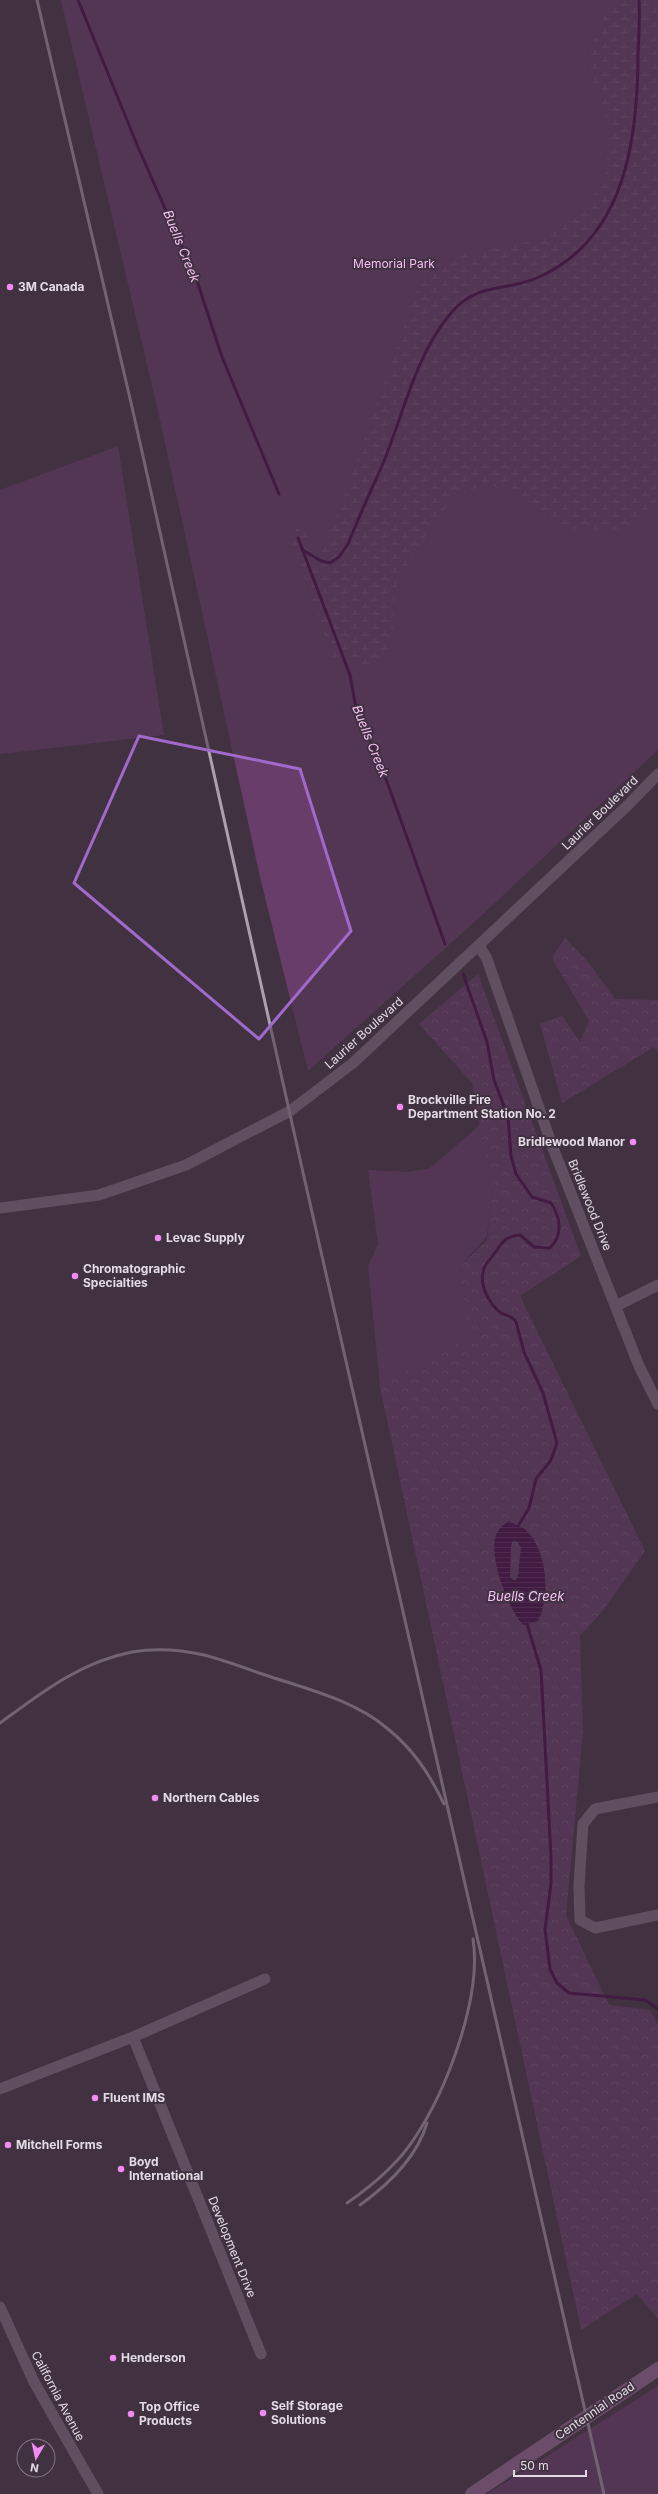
<svg xmlns="http://www.w3.org/2000/svg" width="658" height="2494" viewBox="0 0 658 2494" font-family="Inter,sans-serif">
	<defs>
		<pattern id="forest-crowns" width="20" height="18" patternUnits="userSpaceOnUse"><rect width="20" height="18" fill="#693d69"/><path d="M2 6a3 3 0 1 1 6 0M12 15a3 3 0 1 1 6 0" fill="none" stroke="#7e587e"/></pattern>
		<pattern id="wetland-marsh" width="20" height="14" patternUnits="userSpaceOnUse"><rect width="20" height="14" fill="#693d69"/><path d="M1 5h8M5 5V1M11 12h8M15 12V8" fill="none" stroke="#7e587e"/></pattern>
		<pattern id="water-rules" width="6" height="5" patternUnits="userSpaceOnUse"><rect width="6" height="5" fill="#440046"/><path d="M0 2.5h6" fill="none" stroke="#5f2561"/></pattern>
	</defs>
	<rect width="100%" height="100%" fill="#413241"/>
	<g fill="#693d69">
		<polygon points="61,0 658,0 658,750 480,917 308,1071 260,877 158,411"/>
		<polygon points="118,446 164,735 0,754 0,490"/>
		<polygon points="480,1125 492,1192 487,1236 460,1266 470,1338 380,1387 368,1266 378,1244 368,1170 408,1172 430,1168"/>
		<polygon points="658,2386 658,2494 487,2494"/>
	</g>
	<g fill="url(#forest-crowns)">
		<polygon points="565,938 589,963 615,999 658,1000 658,1052 654,1047 562,1103 540,1023 562,1016 580,1042 589,1021 552,958"/>
		<polygon points="478,974 581,1256 520,1296 645,1551 605,1608 580,1636 583,1731 566,1915 609,2005 650,2010 658,2025 658,2319 637,2294 581,2330 380,1387 469,1337 460,1266 487,1240 492,1192 472,1083 419,1024"/>
	</g>
	<polygon fill="url(#wetland-marsh)" points="612,0 656,0 658,16 658,480 655,504 625,530 565,529 526,499 488,484 455,495 422,541 395,589 393,635 388,655 369,670 333,657 289,536 302,523 313,545 322,547 332,530 424,270 466,253 540,240 587,204 606,176 609,127 587,56"/>
	<path fill="url(#water-rules)" fill-rule="evenodd" d="M 509,1521 C 514,1524 521,1526 526,1530 C 547,1550 551,1596 538,1621 L 523,1625 C 508,1608 488,1557 496,1535 C 499,1528 503,1525 509,1521 ZM 516,1541 L 521,1547 L 518,1576 L 515,1581 L 510,1577 L 511,1546 L 512,1542 Z"/>
	<g fill="none" stroke-linecap="round" stroke-linejoin="round">
		<g stroke="#440046" stroke-width="3">
			<polyline points="78,0 138,147 197,281 222,357 279,494"/>
			<polyline points="298,538 350,675 355,703 389,787 445,944"/>
			<path d="M 303,550 L 321,561 L 330,563 L 339,557 L 348,544 C 359,516 372,489 384,461 C 404,412 416,354 451,313 C 478,281 507,292 539,277 C 626,238 638,138 638,53 C 639,36 640,18 639,0"/>
			<path d="M 463,974 L 487,1042 L 494,1080 L 508,1117 L 511,1156 L 516,1174 L 532,1197 L 551,1203 C 561,1218 563,1235 550,1248 L 534,1247 L 520,1235 C 504,1237 503,1242 494,1254 C 490,1260 484,1264 483,1272 C 480,1286 489,1304 501,1313 C 506,1316 513,1316 516,1322 L 524,1352 L 543,1393 L 557,1443 L 551,1460 L 536,1479 L 529,1508 L 518,1526"/>
			<polyline points="527,1624 541,1670 551,1856 551,1884 545,1929 550,1969 557,1983 569,1993 645,2000 658,2009"/>
		</g>
		<g stroke="#867485" stroke-width="11">
			<polyline points="479,946 487,959 553,1148 639,1366 658,1404"/>
			<polyline points="0,1208 99,1195 186,1165 290,1111 353,1063 628,805 658,774"/>
			<polyline points="616,1306 658,1285"/>
			<polyline points="658,1797 595,1809 583,1824 579,1886 580,1920 595,1928 658,1915"/>
			<polyline points="133,2037 261,2354"/>
			<polyline points="0,2089 133,2037 265,1979"/>
			<polyline points="0,2307 34,2382 98,2494"/>
		</g>
		<polyline stroke="#9d6f9c" stroke-width="14" points="472,2494 658,2369"/>
		<g stroke="#aca0ac" stroke-width="3">
			<polyline points="37,0 132,407 304,1177 604,2494"/>
			<path d="M 0,1723 C 41,1693 80,1662 132,1652 C 155,1648 182,1650 204,1655 C 224,1660 245,1668 265,1675 C 307,1689 354,1700 388,1729 C 414,1750 430,1775 444,1804"/>
			<path d="M 347,2203 C 373,2185 397,2165 414,2139 C 447,2090 482,1997 473,1939"/>
			<path d="M 360,2205 C 388,2185 417,2157 427,2123"/>
		</g>
	</g>
	<path d="M0 0H658V2494H0ZM 139,736 L 300,769 L 351,931 L 259,1039 L 74,883 Z" fill="#413241" fill-opacity=".55" fill-rule="evenodd"/>
	<path fill="none" stroke="#a069cc" stroke-width="3" stroke-linejoin="round" d="M 139,736 L 300,769 L 351,931 L 259,1039 L 74,883 Z"/>
	<g fill="#f28af3" stroke="#413241" stroke-width="1.5">
		<circle cx="10" cy="287" r="4"/>
		<circle cx="400" cy="1107" r="4"/>
		<circle cx="633" cy="1142" r="4"/>
		<circle cx="158" cy="1238" r="4"/>
		<circle cx="75" cy="1276" r="4"/>
		<circle cx="155" cy="1798" r="4"/>
		<circle cx="95" cy="2098" r="4"/>
		<circle cx="8" cy="2145" r="4"/>
		<circle cx="121" cy="2169" r="4"/>
		<circle cx="113" cy="2358" r="4"/>
		<circle cx="263" cy="2413" r="4"/>
		<circle cx="131" cy="2414" r="4"/>
	</g>
	<g text-anchor="middle" stroke-width="4" stroke-linejoin="round" paint-order="stroke">
		<g font-size="12" fill="#f6bef5" stroke="#413241">
			<text x="394" y="268">Memorial Park</text>
		</g>
		<g font-size="12" font-weight="bold" fill="#e4dae4" stroke="#413241" text-anchor="start">
			<text x="18" y="291">3M Canada</text>
			<text x="408" y="1104">Brockville Fire<tspan x="408" dy="14">Department Station No. 2</tspan></text>
			<text x="625" y="1146" text-anchor="end">Bridlewood Manor</text>
			<text x="166" y="1242">Levac Supply</text>
			<text x="83" y="1273">Chromatographic<tspan x="83" dy="14">Specialties</tspan></text>
			<text x="163" y="1802">Northern Cables</text>
			<text x="103" y="2102">Fluent IMS</text>
			<text x="16" y="2149">Mitchell Forms</text>
			<text x="129" y="2166">Boyd<tspan x="129" dy="14">International</tspan></text>
			<text x="121" y="2362">Henderson</text>
			<text x="271" y="2410">Self Storage<tspan x="271" dy="14">Solutions</tspan></text>
			<text x="139" y="2411">Top Office<tspan x="139" dy="14">Products</tspan></text>
		</g>
		<g font-size="12" fill="#e4dae4" stroke="#413241">
			<text transform="translate(600 813) rotate(-44)" y="4">Laurier Boulevard</text>
			<text transform="translate(364 1033) rotate(-42)" y="4">Laurier Boulevard</text>
			<text transform="translate(590 1205) rotate(68)" y="4">Bridlewood Drive</text>
			<text transform="translate(232 2247) rotate(68)" y="4">Development Drive</text>
			<text transform="translate(58 2396) rotate(62)" y="4">California Avenue</text>
			<text transform="translate(595 2411) rotate(-34)" y="4">Centennial Road</text>
		</g>
		<g font-size="13" font-style="italic" fill="#f9c1f8" stroke="#413241">
			<text transform="translate(182 246) rotate(68)" y="5">Buells Creek</text>
			<text transform="translate(371 741) rotate(68)" y="5">Buells Creek</text>
			<text x="526" y="1601">Buells Creek</text>
		</g>
	</g>
	<g transform="translate(36 2458) rotate(189)"><circle r="19" fill="#413241" stroke="#827582"/>
	<path d="M0-3L7 15L0 10L-7 15Z" fill="#f28af3"/>
	<text y="-6" font-size="11" font-weight="bold" text-anchor="middle" fill="#e4dae4">N</text>
	</g>
	<path d="M514 2470v6h72v-6" fill="none" stroke="#e4dae4" stroke-width="2"/>
	<text x="520" y="2470" font-size="12" fill="#e4dae4" stroke="#413241" stroke-width="3" paint-order="stroke">50 m</text>
</svg>
